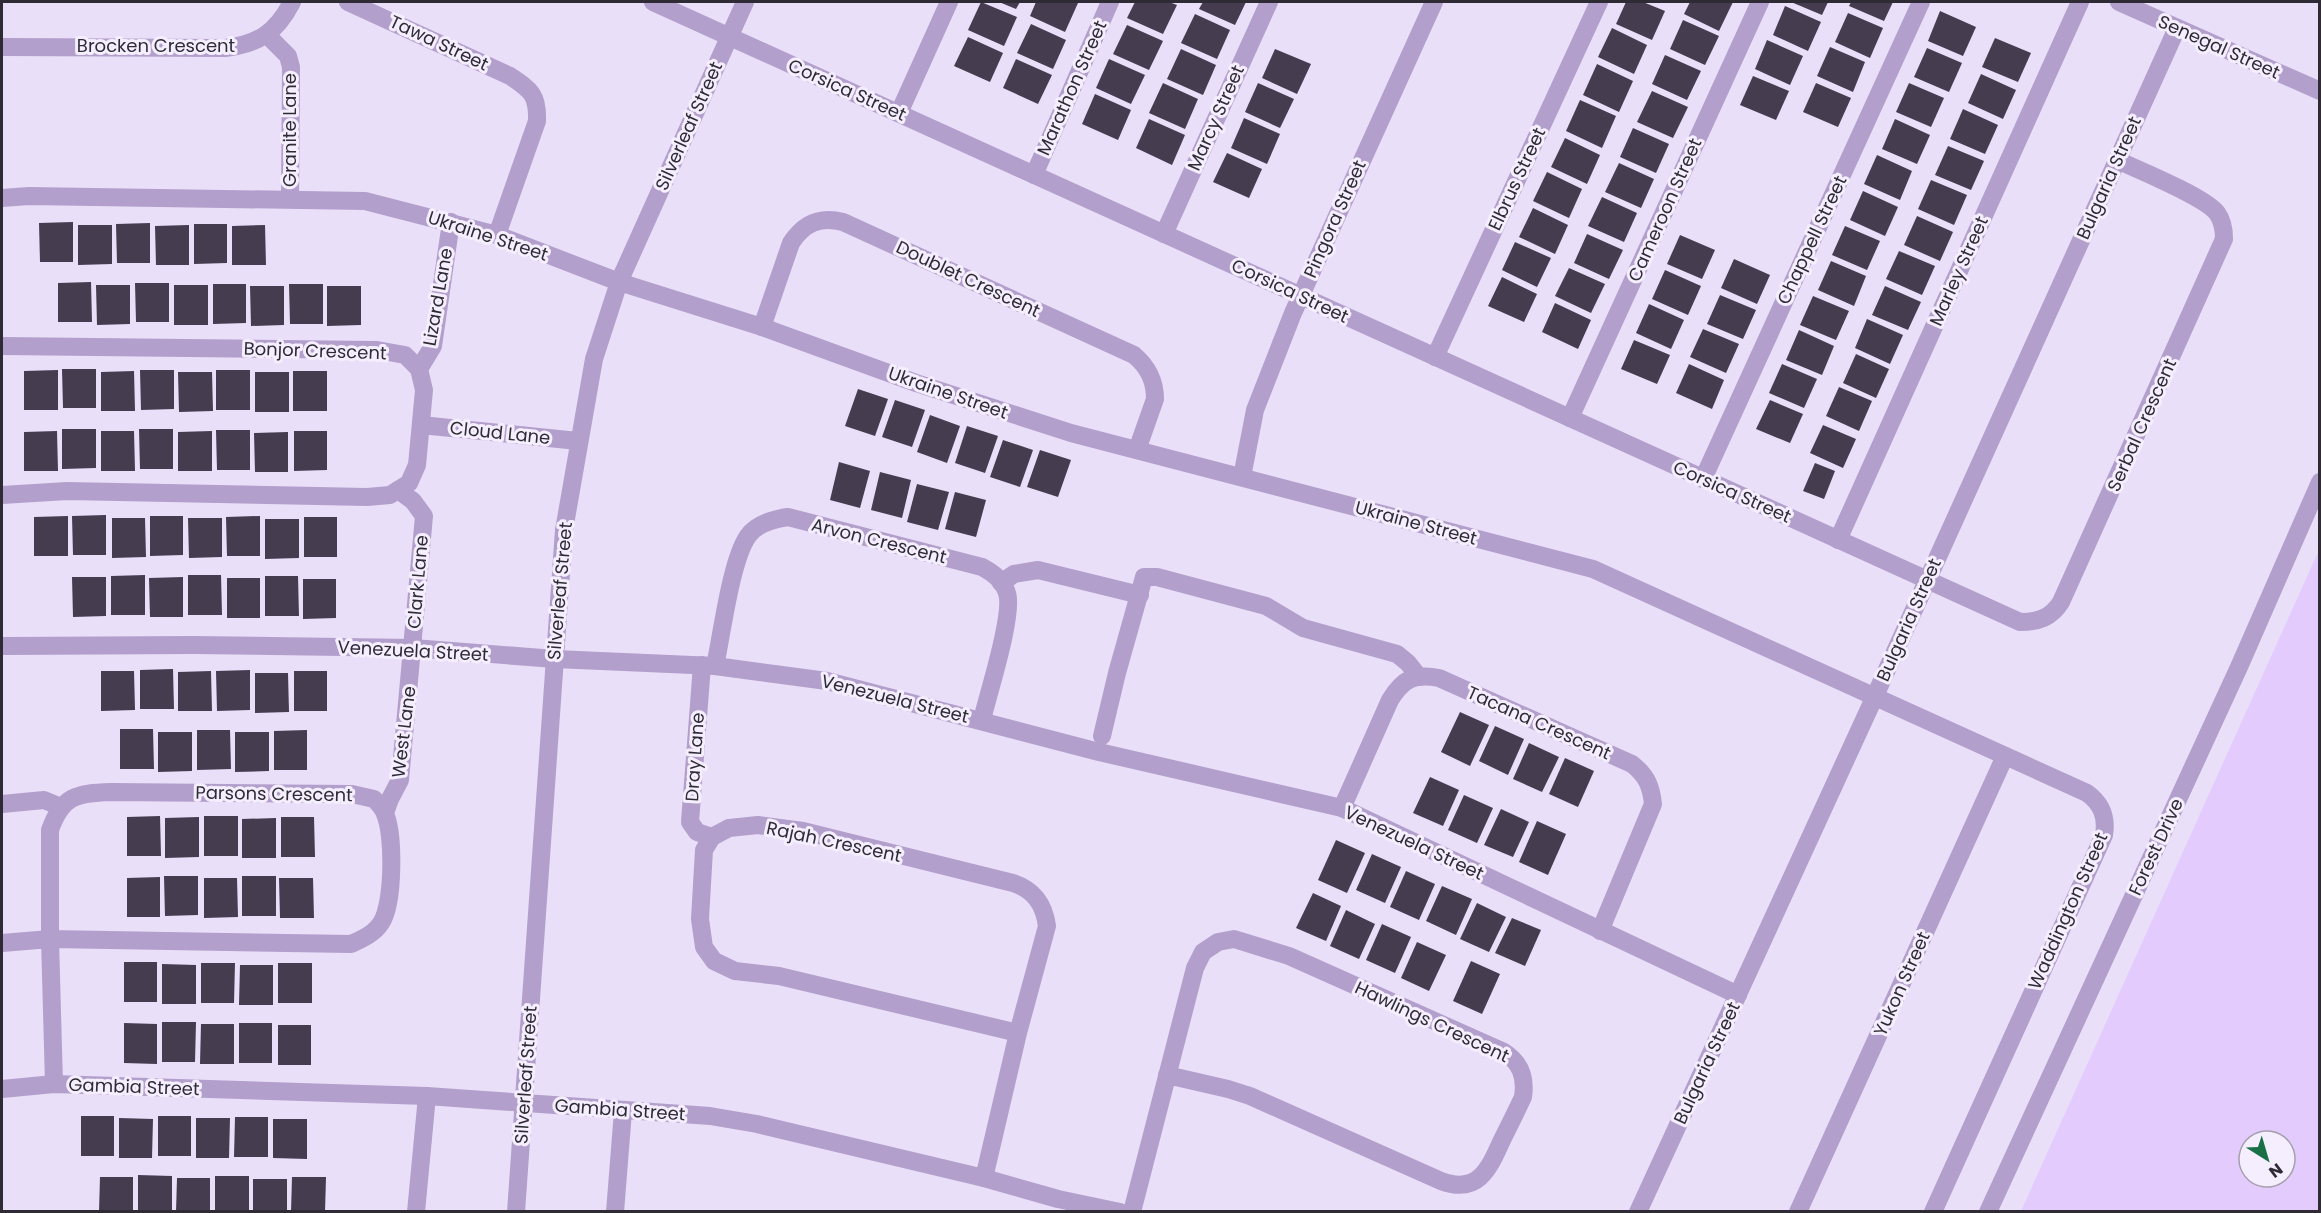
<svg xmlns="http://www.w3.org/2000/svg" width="2321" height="1213" viewBox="0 0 2321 1213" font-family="Poppins,sans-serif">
	<rect width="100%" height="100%" fill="#eadff9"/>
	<path fill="#e3ccfd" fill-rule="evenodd" d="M 2319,550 L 2319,1211 L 2021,1211 ZM 2249,1141 L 2285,1141 L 2285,1177 L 2249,1177 Z"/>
	<g fill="#453c50">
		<polygon points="981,2 1017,17 1004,46 968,30"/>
		<polygon points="999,2 1020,2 1016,9"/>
		<polygon points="1036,2 1075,2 1078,3 1065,32 1030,16"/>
		<polygon points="1135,2 1169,2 1177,5 1163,34 1127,18"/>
		<polygon points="1203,2 1246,2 1235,25 1199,9"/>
		<polygon points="1626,2 1643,2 1665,11 1652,40 1616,24"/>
		<polygon points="1690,2 1733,2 1719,31 1684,14"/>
		<polygon points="1791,2 1828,2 1822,15"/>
		<polygon points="1851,2 1893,2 1884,21 1849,6"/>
		<polygon points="1785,6 1821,22 1808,51 1773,35"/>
		<polygon points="1940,11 1976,27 1963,56 1928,41"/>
		<polygon points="1848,13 1883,28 1870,58 1835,42"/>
		<polygon points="1195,14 1230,30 1217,59 1181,43"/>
		<polygon points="1683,20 1719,36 1705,65 1670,49"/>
		<polygon points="1031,24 1066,40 1053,69 1017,53"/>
		<polygon points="1127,25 1163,41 1149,70 1113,54"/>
		<polygon points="1612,28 1647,45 1634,74 1598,57"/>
		<polygon points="968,37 1003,53 990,82 954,66"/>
		<polygon points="1995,38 2031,53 2018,82 1982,67"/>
		<polygon points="1767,40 1803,56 1790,85 1755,69"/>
		<polygon points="1830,47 1865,62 1853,92 1817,76"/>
		<polygon points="1927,48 1962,63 1949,92 1914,77"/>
		<polygon points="1181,49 1216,65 1203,95 1167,79"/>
		<polygon points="1275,49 1311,64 1297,94 1262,78"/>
		<polygon points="1665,55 1701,71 1687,100 1652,84"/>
		<polygon points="1016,59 1052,75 1038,104 1003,88"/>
		<polygon points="1109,59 1145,75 1131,104 1096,88"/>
		<polygon points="1597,64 1633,81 1619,112 1583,95"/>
		<polygon points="1981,74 2016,90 2003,119 1968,103"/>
		<polygon points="1753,76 1789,91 1776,120 1740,105"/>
		<polygon points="1163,83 1198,99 1185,129 1149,113"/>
		<polygon points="1258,83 1294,99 1280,128 1245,112"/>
		<polygon points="1816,83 1851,98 1838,127 1803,112"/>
		<polygon points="1909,83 1944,98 1931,127 1896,112"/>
		<polygon points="1652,91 1688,107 1673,138 1637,122"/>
		<polygon points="1095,94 1131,110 1118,140 1082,124"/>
		<polygon points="1580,100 1616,116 1602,148 1566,131"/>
		<polygon points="1963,109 1998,125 1985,154 1950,139"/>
		<polygon points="1244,118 1280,134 1267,164 1231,148"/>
		<polygon points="1149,119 1185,135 1172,165 1136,148"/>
		<polygon points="1895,119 1930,135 1917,164 1882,149"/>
		<polygon points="1633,128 1669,144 1656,173 1620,157"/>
		<polygon points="1565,138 1600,155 1587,184 1551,167"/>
		<polygon points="1948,146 1984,161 1971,190 1935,175"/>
		<polygon points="1227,153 1262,169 1249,198 1213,182"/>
		<polygon points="1877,155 1912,171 1900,200 1864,184"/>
		<polygon points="1619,163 1654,179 1641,208 1605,192"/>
		<polygon points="1547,172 1582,189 1569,218 1533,201"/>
		<polygon points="1931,180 1967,195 1954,225 1918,209"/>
		<polygon points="1863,191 1898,207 1885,236 1850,220"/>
		<polygon points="1602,197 1637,213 1624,242 1588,226"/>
		<polygon points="1533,208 1568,225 1555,254 1519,237"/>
		<polygon points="1917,216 1953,232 1940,261 1904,245"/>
		<polygon points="73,222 73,262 40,262 39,223"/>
		<polygon points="150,223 150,263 117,263 116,224"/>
		<polygon points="194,224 227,224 227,263 194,264"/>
		<polygon points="78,225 112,225 112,264 78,265"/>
		<polygon points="189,225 189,265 156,265 155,226"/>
		<polygon points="265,225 266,265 232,265 232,226"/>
		<polygon points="1845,226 1880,241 1867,270 1832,255"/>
		<polygon points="1587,234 1623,250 1609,279 1574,263"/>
		<polygon points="1680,235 1715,250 1702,279 1667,264"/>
		<polygon points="1515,242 1551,258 1537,287 1502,270"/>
		<polygon points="1899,251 1935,266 1922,295 1886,279"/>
		<polygon points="1734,259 1770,275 1757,304 1721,288"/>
		<polygon points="1831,261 1866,276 1854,306 1818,290"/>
		<polygon points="1569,268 1605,284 1591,313 1555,296"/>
		<polygon points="1665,270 1701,286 1688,315 1652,299"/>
		<polygon points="1502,277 1537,294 1524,322 1488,306"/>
		<polygon points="91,282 92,322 58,322 58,283"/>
		<polygon points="135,283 169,283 169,322 136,322"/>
		<polygon points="213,284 246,284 246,323 213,324"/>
		<polygon points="289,284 323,284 323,324 290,324"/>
		<polygon points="96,285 130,285 130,324 97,325"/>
		<rect x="174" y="285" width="34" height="40"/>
		<polygon points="250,286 284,286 284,325 251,326"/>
		<polygon points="327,286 361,286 361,325 327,326"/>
		<polygon points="1885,286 1921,302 1908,330 1872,315"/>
		<polygon points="1720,295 1756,310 1743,339 1707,324"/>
		<polygon points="1813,296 1849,311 1836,340 1800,325"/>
		<polygon points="1555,303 1591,320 1578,349 1542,332"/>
		<polygon points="1649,304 1684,320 1671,349 1636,333"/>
		<polygon points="1867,319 1903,335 1890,364 1855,348"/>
		<polygon points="1703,329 1739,344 1726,373 1690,357"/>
		<polygon points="1799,330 1834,346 1822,375 1786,360"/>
		<polygon points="1634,340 1670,355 1657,384 1621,369"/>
		<polygon points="1856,354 1889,369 1876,398 1843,383"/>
		<polygon points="1689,364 1724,380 1712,409 1676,393"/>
		<polygon points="1782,364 1817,379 1804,408 1769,393"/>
		<polygon points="62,369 96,369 96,408 63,408"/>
		<polygon points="58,370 58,410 24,410 24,371"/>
		<polygon points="140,370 174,370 174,409 141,410"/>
		<rect x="216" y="370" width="34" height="40"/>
		<polygon points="134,371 135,411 101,411 101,372"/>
		<rect x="293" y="371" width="34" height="40"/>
		<polygon points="178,372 212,372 213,411 179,412"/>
		<rect x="255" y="372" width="34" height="40"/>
		<polygon points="1839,387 1872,401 1859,431 1826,416"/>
		<polygon points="858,389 888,399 875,436 845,426"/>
		<polygon points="895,400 925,410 912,447 882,437"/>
		<polygon points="1770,400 1803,414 1790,443 1756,429"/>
		<polygon points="930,415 960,426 947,463 917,452"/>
		<polygon points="1823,425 1856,439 1843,468 1810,453"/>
		<polygon points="967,426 998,436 985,473 955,463"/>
		<polygon points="62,429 96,429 96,468 62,469"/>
		<polygon points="139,429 173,429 173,469 140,469"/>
		<polygon points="216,430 250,430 250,470 217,470"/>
		<polygon points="57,431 58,471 24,471 24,432"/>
		<polygon points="101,431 134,431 135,471 101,471"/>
		<polygon points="212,431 212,471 178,471 178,432"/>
		<polygon points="294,431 327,431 327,470 294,471"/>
		<polygon points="288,432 288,472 255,472 254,433"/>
		<polygon points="1003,440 1033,450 1020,487 990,477"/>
		<polygon points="1040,450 1071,460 1058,497 1027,487"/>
		<polygon points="839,462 870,471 860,508 830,500"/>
		<polygon points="1815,463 1835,471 1824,499 1803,491"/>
		<polygon points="880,472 911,480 902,518 871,510"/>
		<polygon points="917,484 949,492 938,530 907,522"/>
		<polygon points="955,492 986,500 976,537 945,529"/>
		<polygon points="106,515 106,555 73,555 72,516"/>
		<polygon points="68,516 68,556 34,556 34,517"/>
		<polygon points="150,516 183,516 183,555 150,556"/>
		<polygon points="260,516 260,556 227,556 226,517"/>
		<rect x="304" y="517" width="33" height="40"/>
		<polygon points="112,518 145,518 146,557 112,558"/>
		<polygon points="188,518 222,518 222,557 189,558"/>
		<polygon points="265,519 299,519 299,558 265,559"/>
		<polygon points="145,575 145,615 111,615 111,576"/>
		<polygon points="188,575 221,575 222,615 188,615"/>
		<polygon points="265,576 298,576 299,616 265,616"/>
		<polygon points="72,577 106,577 106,616 73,617"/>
		<polygon points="183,577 183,617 150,617 149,578"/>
		<rect x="227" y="578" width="33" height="40"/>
		<polygon points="303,579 336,579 336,618 303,619"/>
		<polygon points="173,669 174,709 140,709 140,670"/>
		<polygon points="250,670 250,710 217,711 216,671"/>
		<polygon points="101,671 134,671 135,710 101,711"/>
		<polygon points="211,671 212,711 178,711 178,672"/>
		<rect x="294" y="671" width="33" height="40"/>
		<polygon points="255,673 288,673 289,712 255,713"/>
		<polygon points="1460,712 1489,725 1470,766 1441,752"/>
		<polygon points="1495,726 1524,739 1508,775 1479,761"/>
		<polygon points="120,729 153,729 154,769 120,769"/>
		<polygon points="197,730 230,730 231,769 197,770"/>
		<polygon points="307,730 307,770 274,770 274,731"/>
		<polygon points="158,732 192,732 192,771 158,772"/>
		<polygon points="235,732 269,732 269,771 235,772"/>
		<polygon points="1529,743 1559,757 1542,792 1513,779"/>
		<polygon points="1565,758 1594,771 1578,807 1549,794"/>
		<polygon points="1430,777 1459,790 1443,826 1413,813"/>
		<polygon points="1464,795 1493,808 1477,843 1448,830"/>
		<polygon points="1501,809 1529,822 1513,857 1484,845"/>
		<polygon points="160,816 161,856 127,856 127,817"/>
		<rect x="204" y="816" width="34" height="40"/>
		<polygon points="199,817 199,857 165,858 165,818"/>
		<polygon points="281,817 314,817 315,857 281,857"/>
		<polygon points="276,818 276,858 242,858 242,819"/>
		<polygon points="1537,821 1566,834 1548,875 1519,862"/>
		<polygon points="1336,840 1365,853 1347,893 1318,880"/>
		<polygon points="1372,854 1401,867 1385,903 1356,890"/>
		<polygon points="1406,871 1435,884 1419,920 1390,907"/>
		<polygon points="164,876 198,876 198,915 165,916"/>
		<rect x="242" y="876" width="34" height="40"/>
		<polygon points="160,877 160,917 127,917 127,878"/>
		<polygon points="204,878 237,878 238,917 204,918"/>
		<polygon points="279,878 313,878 314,918 280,918"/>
		<polygon points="1442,886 1472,899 1456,935 1426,921"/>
		<polygon points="1313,893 1341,906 1326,941 1296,928"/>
		<polygon points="1477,903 1506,917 1489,952 1460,939"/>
		<polygon points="1346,910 1375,924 1359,959 1330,946"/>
		<polygon points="1512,918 1541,930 1525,966 1495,953"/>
		<polygon points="1382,924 1411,937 1395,973 1366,960"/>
		<polygon points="1417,942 1446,955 1429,991 1401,978"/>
		<polygon points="1471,961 1500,974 1482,1014 1453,1001"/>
		<rect x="124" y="962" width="33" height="40"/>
		<polygon points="201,963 235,963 234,1003 201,1003"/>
		<rect x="278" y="963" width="34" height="40"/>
		<polygon points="162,964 196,965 196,1004 162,1004"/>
		<polygon points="240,965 273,965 273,1005 239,1005"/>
		<polygon points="162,1022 196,1022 195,1062 162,1062"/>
		<polygon points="124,1023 157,1024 157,1064 124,1063"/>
		<rect x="239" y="1023" width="33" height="40"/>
		<polygon points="201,1024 234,1024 234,1064 200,1064"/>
		<rect x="278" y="1025" width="33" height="40"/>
		<rect x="81" y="1116" width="33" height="40"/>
		<rect x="158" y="1116" width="33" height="40"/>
		<polygon points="235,1117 268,1117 268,1157 234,1157"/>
		<polygon points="119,1118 153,1119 152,1158 119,1158"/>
		<polygon points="196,1118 230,1118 229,1158 196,1158"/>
		<polygon points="273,1119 307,1119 307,1159 273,1158"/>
		<polygon points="138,1175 172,1176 172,1212 138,1212"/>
		<rect x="215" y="1176" width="34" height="36"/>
		<polygon points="100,1177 133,1177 133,1212 99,1212"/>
		<polygon points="292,1177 326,1177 325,1212 291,1212"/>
		<polygon points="177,1178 210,1178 210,1212 176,1212"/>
		<rect x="253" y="1179" width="34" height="33"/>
	</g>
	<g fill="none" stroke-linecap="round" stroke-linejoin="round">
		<g stroke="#b39fcb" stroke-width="18">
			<path d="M 348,2 L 510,76 C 531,90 538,95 537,121 L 497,235"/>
			<path d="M 653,2 L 2020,622 C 2038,622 2051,618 2061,602 L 2224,239 C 2224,229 2223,221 2217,213 C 2205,197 2139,170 2117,160"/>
			<polyline points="2119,2 2320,91"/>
			<polyline points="267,35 288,56 291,67 290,199"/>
			<path d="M 2,47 L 225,48 C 258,44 276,33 292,2"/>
			<polyline points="899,113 949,2"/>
			<polyline points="1034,175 1110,2"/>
			<path d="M 2,198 L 29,196 L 365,201 L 497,235 L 619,282 L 762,327 L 916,383 L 1071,433 L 1593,569 L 2087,793 C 2102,804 2107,817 2104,835 L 1933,1212"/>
			<polyline points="1164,234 1269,2"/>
			<path d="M 762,327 L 791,243 C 804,223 820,216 843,222 L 1134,355 C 1148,367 1155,380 1155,399 L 1137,450"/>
			<polyline points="2,346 377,350 405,355 419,369 424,390 417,465 409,483 390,495 367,497 67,491 2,495"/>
			<polyline points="1435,357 1599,2"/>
			<polyline points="419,369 433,346 451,222"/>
			<polyline points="1570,418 1760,2"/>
			<polyline points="421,425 578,441"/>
			<polyline points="1242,477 1255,410 1293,313 1434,2"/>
			<polyline points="1703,479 1921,2"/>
			<polyline points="1838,540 2080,2"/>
			<polyline points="1001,583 1014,574 1038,570 1140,595"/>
			<polyline points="2,646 194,645 413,648 555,659 715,666 827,681 1099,752 1342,808 1738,995"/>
			<polyline points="702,665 690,822 697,832 712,837"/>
			<path d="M 715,666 C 722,634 731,560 748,536 C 757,523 774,519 788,517 L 982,567 C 993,573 1003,580 1007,593 C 1014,614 988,694 982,720"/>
			<polyline points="1102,736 1117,673 1144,577 1157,577 1266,606 1303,628 1397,654 1408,663 1419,677"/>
			<polyline points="2,804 44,800 61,807"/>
			<path d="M 1342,808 L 1390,700 C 1403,679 1414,673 1439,678 L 1632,764 C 1647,776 1651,786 1653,804 L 1600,931"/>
			<polyline points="385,813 390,799 400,780 424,516 413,501 398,490"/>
			<path d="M 2,943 L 50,939 L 351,944 C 362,939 374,934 381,923 C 394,904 394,834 385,814 C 383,808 378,803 374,799 L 352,794 L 111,792 C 76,793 62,796 50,830 L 50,939 L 54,1084"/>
			<polyline points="2,1089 54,1084 427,1096 710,1116 757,1124 984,1178 1058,1199 1120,1212"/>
			<path d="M 984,1178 L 1018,1033 L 1047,926 C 1044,904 1034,890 1013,883 L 803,831 L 758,825 L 729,828 L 712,837 L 704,850 L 700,919 L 704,947 L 714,961 L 735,971 L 779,976 L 1018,1033"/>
			<polyline points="416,1212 427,1096"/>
			<polyline points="516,1212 564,530 594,359 619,282 745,2"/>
			<polyline points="615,1212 623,1111"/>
			<path d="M 1132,1212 L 1195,968 L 1203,952 L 1218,942 L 1234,939 L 1289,956 L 1504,1052 C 1521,1063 1526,1077 1523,1097 C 1516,1112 1509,1126 1502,1140 C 1489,1169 1478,1195 1441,1181 L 1250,1096 L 1228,1089 L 1167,1075"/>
			<polyline points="1638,1212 1875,696 2177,28"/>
			<polyline points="1798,1212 2005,756"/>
		</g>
		<polyline stroke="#b39fcb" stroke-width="18" points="1988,1212 2239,667 2320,482"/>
	</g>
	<g text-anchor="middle" stroke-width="6" stroke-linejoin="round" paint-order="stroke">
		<g font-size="18" fill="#2f2b35" stroke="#f5eefe">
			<text transform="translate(439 43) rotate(25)" y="6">Tawa Street</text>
			<text x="156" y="52">Brocken Crescent</text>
			<text transform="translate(2219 47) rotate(24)" y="6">Senegal Street</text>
			<text transform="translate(1072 88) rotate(-66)" y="6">Marathon Street</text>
			<text transform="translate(847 90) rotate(24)" y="6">Corsica Street</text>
			<text transform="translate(1216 118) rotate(-66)" y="6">Marcy Street</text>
			<text transform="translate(689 126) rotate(-66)" y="6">Silverleaf Street</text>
			<text transform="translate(290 130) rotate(-90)" y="6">Granite Lane</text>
			<text transform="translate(2109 178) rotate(-66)" y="6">Bulgaria Street</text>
			<text transform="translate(1517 179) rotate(-65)" y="6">Elbrus Street</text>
			<text transform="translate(1665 210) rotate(-66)" y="6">Cameroon Street</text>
			<text transform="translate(1335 219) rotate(-66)" y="6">Pingora Street</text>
			<text transform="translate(488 236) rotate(18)" y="6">Ukraine Street</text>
			<text transform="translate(1812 240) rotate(-65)" y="6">Chappell Street</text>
			<text transform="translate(1959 271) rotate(-66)" y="6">Marley Street</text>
			<text transform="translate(968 279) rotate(25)" y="6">Doublet Crescent</text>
			<text transform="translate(1290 291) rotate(25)" y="6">Corsica Street</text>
			<text transform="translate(438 297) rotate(-80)" y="6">Lizard Lane</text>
			<text transform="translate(315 351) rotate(2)" y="6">Bonjor Crescent</text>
			<text transform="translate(948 393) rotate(19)" y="6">Ukraine Street</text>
			<text transform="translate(2142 425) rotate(-66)" y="6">Serbal Crescent</text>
			<text transform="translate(500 433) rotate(6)" y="6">Cloud Lane</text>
			<text transform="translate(1732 492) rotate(24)" y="6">Corsica Street</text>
			<text transform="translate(1416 523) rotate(15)" y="6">Ukraine Street</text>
			<text transform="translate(879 541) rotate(14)" y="6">Arvon Crescent</text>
			<text transform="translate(418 582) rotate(-85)" y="6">Clark Lane</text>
			<text transform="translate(560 591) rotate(-85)" y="6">Silverleaf Street</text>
			<text transform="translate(1909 620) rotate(-66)" y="6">Bulgaria Street</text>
			<text transform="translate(413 651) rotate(3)" y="6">Venezuela Street</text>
			<text transform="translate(895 699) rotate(14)" y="6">Venezuela Street</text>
			<text transform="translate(1539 723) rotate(24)" y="6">Tacana Crescent</text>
			<text transform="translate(404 732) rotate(-83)" y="6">West Lane</text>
			<text transform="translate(695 757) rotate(-86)" y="6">Dray Lane</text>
			<text transform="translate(274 794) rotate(1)" y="6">Parsons Crescent</text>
			<text transform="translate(834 842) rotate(12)" y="6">Rajah Crescent</text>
			<text transform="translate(1414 843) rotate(25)" y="6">Venezuela Street</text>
			<text transform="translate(2156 847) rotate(-65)" y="6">Forest Drive</text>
			<text transform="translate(2068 911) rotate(-66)" y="6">Waddington Street</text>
			<text transform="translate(1902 984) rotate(-66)" y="6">Yukon Street</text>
			<text transform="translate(1432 1022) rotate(25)" y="6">Hawlings Crescent</text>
			<text transform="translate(1707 1063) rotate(-65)" y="6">Bulgaria Street</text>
			<text transform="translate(526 1075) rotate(-86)" y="6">Silverleaf Street</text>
			<text transform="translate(134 1087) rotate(2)" y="6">Gambia Street</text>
			<text transform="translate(620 1110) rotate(4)" y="6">Gambia Street</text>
		</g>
	</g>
	<rect width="2321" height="1213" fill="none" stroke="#2f2b35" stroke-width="6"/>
	<g transform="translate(2267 1159) rotate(143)"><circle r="28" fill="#f5eefe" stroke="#a6a0ae" stroke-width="1.5"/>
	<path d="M0-4.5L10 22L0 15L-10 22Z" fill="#187044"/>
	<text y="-9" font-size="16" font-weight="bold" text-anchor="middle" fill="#2f2b35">N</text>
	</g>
</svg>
